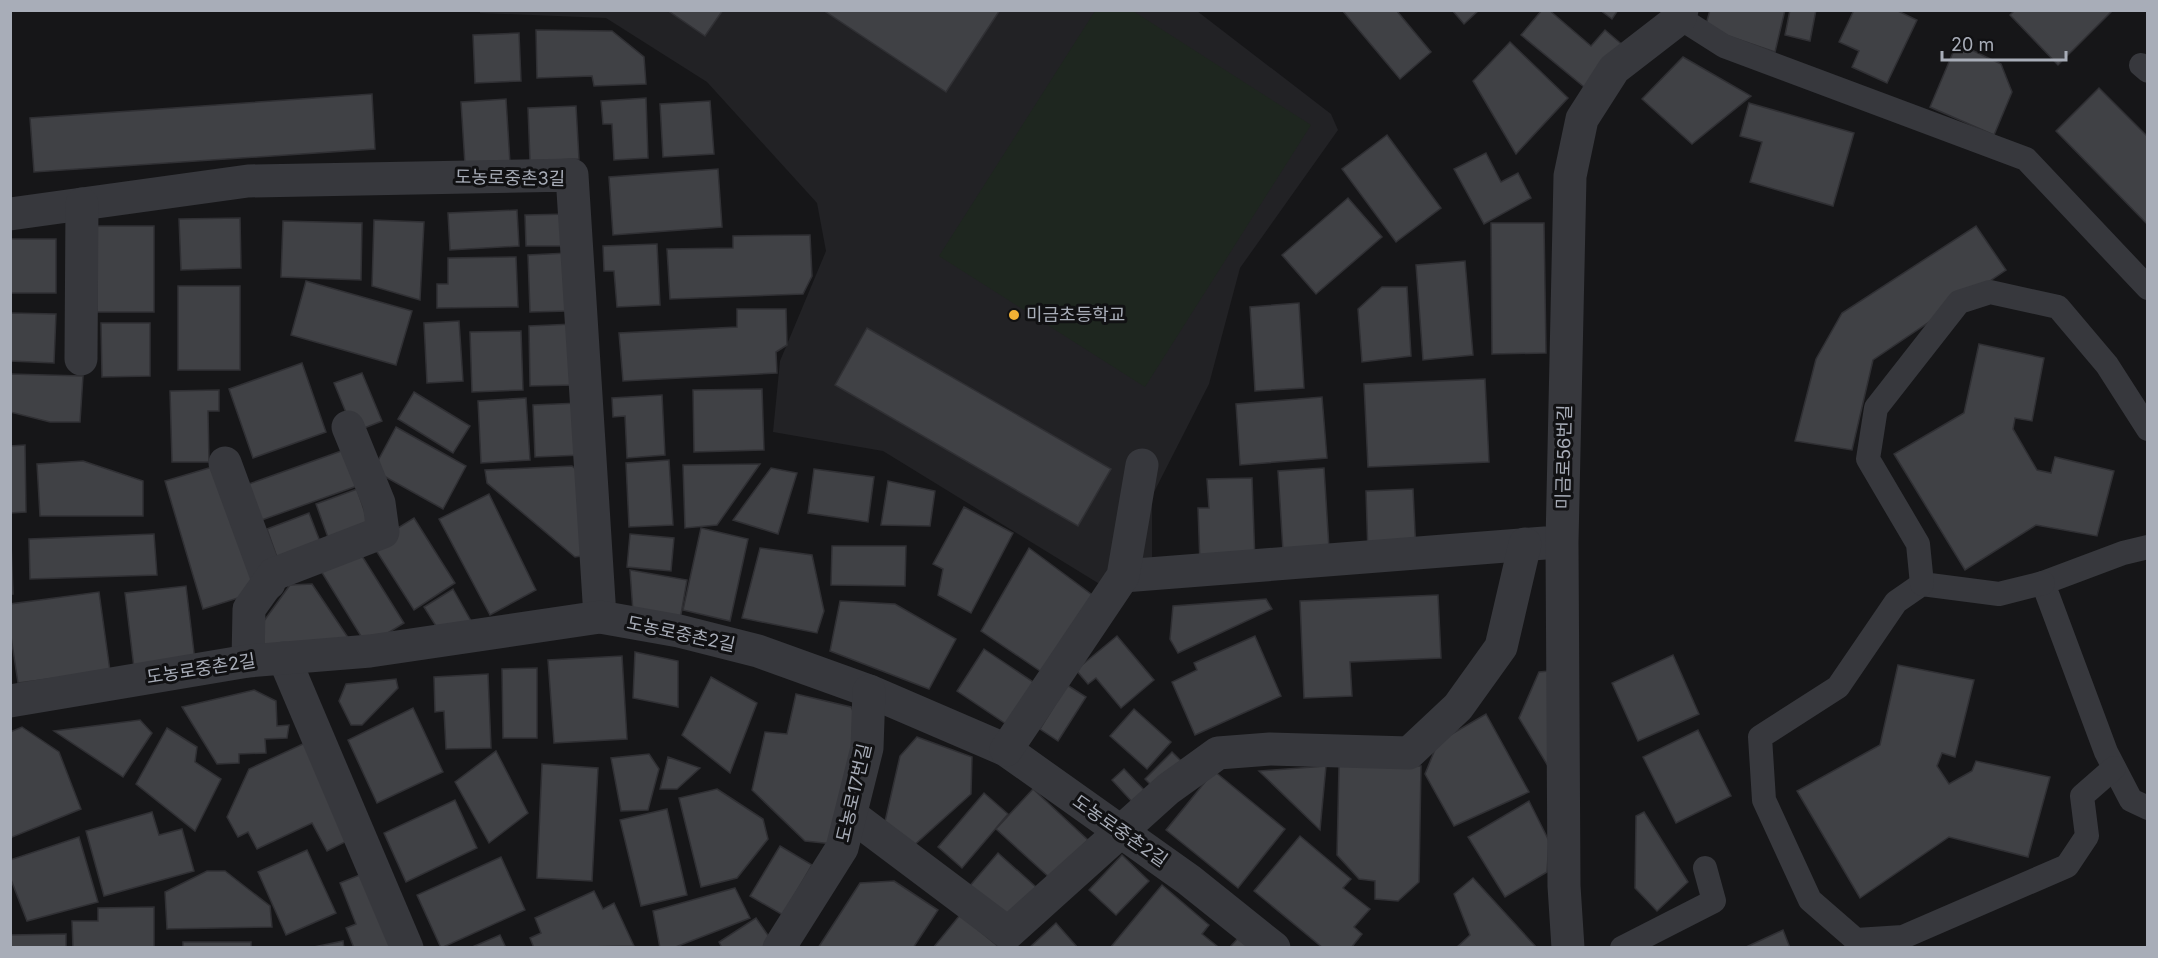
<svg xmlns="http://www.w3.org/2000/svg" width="2158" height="958" viewBox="0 0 2158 958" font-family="Inter,'Noto Sans KR',sans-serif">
	<rect width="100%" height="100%" fill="#161618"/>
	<polygon fill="#222225" points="480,11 1197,11 1331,114 1338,130 1240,268 1209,384 1152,496 1152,560 1124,599 883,451 773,432 780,361 826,251 817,203 707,82 606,18 480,13"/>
	<polygon fill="#1e261f" points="1095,11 1133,11 1311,125 1145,387 939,256"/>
	<g fill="#404145" stroke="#303034" stroke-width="1.5">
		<polygon points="667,10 723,10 705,36"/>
		<polygon points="823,10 1000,10 946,92"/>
		<polygon points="1342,10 1396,10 1431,52 1400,79"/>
		<polygon points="1452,10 1479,10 1464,24"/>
		<polygon points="1542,10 1549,10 1591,46 1605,30 1625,47 1589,91 1521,35"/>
		<polygon points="1600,10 1618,10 1612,19"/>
		<polygon points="1710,10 1785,10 1775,52 1705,28"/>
		<polygon points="1790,10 1816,10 1810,41 1785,35"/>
		<polygon points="1854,10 1896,10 1917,20 1887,83 1852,67 1859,51 1839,42"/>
		<polygon points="2015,10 2113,10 2058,65 2010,15"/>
		<polygon points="536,30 612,31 644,57 646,84 594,86 592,76 537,78"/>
		<polygon points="519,33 521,81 475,83 473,35"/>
		<polygon points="1510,42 1568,98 1516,154 1473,81"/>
		<polygon points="1957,43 2001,64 2012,92 1994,135 1930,107"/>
		<polygon points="1683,57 1751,96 1692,144 1642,99"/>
		<polygon points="2099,88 2148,137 2148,225 2056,131"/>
		<polygon points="372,94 375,149 34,172 30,118"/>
		<polygon points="646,98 648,158 614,160 612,124 603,124 601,101"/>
		<polygon points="506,99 510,163 465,165 461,102"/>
		<polygon points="710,101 714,154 663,157 660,104"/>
		<polygon points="1749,103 1854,133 1833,206 1750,182 1762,142 1740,136"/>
		<polygon points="576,106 579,159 530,161 528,108"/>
		<polygon points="1387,135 1441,208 1396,242 1342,169"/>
		<polygon points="1486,153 1501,182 1518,173 1531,198 1484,224 1454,169"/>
		<polygon points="718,169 722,227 613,235 609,177"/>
		<polygon points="1348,198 1382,237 1316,294 1282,255"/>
		<polygon points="517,210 519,246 450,250 448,213"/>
		<polygon points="569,214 570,246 526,246 525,215"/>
		<polygon points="240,218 241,268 181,270 179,219"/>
		<polygon points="374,220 424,222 420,300 372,286"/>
		<polygon points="283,221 362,223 361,280 281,277"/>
		<polygon points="1491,223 1544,223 1546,353 1492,354"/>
		<polygon points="96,226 154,226 154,312 97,312"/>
		<polygon points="1976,226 2006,270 1873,360 1852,450 1795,441 1816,359 1842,313"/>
		<polygon points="810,235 812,276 803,294 670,299 667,249 733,248 733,236"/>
		<rect x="10" y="239" width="46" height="54"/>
		<polygon points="657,244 660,305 617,307 614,271 604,271 603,246"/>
		<polygon points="568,253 570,311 530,312 528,255"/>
		<polygon points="516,257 518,307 437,308 437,284 448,284 448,258"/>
		<polygon points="1465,261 1473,355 1423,360 1416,265"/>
		<polygon points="306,281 412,311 396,365 291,335"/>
		<rect x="178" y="286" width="62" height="84"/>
		<polygon points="1382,287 1407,287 1411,356 1362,362 1358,309"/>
		<polygon points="1299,303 1304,388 1255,391 1250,307"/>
		<polygon points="737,309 786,309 787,345 776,352 777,373 623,381 619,333 737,327"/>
		<polygon points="10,313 56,314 54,363 10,361"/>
		<polygon points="459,321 463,381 427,383 424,323"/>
		<polygon points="101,323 150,323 150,376 102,377"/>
		<polygon points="573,324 576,385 530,386 529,326"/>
		<polygon points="867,328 1111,469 1078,526 835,385"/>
		<polygon points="521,331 523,390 472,392 470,332"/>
		<polygon points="1979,344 2044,358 2032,421 2015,418 2013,429 2037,470 2051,473 2055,457 2114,471 2097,536 2036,525 1965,570 1894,454 1964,413"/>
		<polygon points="302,363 326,432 253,458 229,389"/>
		<polygon points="362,373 382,421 354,432 334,383"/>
		<polygon points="10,374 83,376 80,422 50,422 10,412"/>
		<polygon points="1485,379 1489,462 1368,467 1364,384"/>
		<polygon points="762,389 764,450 694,452 693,390"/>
		<polygon points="219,390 219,411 208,411 209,462 172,462 170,391"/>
		<polygon points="414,392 470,426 453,453 398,419"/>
		<polygon points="662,395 665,455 627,458 625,416 613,417 612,398"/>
		<polygon points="1322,397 1327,458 1240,465 1236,404"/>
		<polygon points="526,398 530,460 481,463 478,401"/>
		<polygon points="579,403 582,455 535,457 533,405"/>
		<polygon points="396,427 466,466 443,509 373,470"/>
		<polygon points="25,445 26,512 10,513 10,446"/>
		<polygon points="344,450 357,486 259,521 246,485"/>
		<polygon points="669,460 673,525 629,527 626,463"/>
		<polygon points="83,461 143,481 143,516 40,516 37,464"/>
		<polygon points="760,464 717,525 685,528 683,465"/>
		<polygon points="219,465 257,592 203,609 165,481"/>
		<polygon points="572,466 585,477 589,555 575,557 487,483 485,470"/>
		<polygon points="771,468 797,473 778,534 733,520"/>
		<polygon points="1324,468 1329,548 1283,551 1278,471"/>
		<polygon points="814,469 874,477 868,522 808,513"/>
		<polygon points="1252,478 1255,562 1200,564 1198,508 1209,508 1207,479"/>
		<polygon points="888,481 935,491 930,526 881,525"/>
		<polygon points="357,489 370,528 330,543 316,504"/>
		<polygon points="1413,489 1416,553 1368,555 1366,491"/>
		<polygon points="489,494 536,590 490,615 439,519"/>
		<polygon points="964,507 1013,533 971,613 938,595 943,569 933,564"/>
		<polygon points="309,513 321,544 278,560 267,529"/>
		<polygon points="10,516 13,594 10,594"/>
		<polygon points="414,518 455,583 414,610 372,544"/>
		<polygon points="701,528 748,539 730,621 683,610"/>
		<polygon points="154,534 157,575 30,579 29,539"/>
		<polygon points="630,534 674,538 671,571 627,567"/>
		<polygon points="832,546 906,546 905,586 831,585"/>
		<polygon points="357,548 404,623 367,646 321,571"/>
		<polygon points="760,548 812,555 824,611 817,633 742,618"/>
		<polygon points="1029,548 1099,600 1046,675 981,631"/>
		<polygon points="630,570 687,580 680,620 633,612"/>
		<polygon points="312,584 351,642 265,651 261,625 290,585"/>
		<polygon points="186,586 195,661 134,668 125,593"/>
		<polygon points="453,589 475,628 441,634 424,607"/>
		<polygon points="99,592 110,671 18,683 10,630 10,604"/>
		<polygon points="1438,595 1441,658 1350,662 1352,696 1304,698 1300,601"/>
		<polygon points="1266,599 1272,609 1178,653 1170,639 1173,606"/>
		<polygon points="840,601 895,604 956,639 929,689 830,651"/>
		<polygon points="1117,636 1154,680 1121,708 1096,678 1088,684 1076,670"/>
		<polygon points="1255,636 1281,696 1195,735 1172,682 1197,670 1194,663"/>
		<polygon points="984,649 1042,688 1015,730 957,691"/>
		<polygon points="635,652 678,661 678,707 633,698"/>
		<polygon points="1673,655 1699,714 1638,741 1612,683"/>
		<polygon points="622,656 627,739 554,743 548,660"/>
		<polygon points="1898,665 1974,680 1955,757 1942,753 1937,766 1949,784 1972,771 1976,761 2050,777 2028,857 1949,837 1860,898 1797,791 1880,745"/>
		<polygon points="537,668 537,738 503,738 502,669"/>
		<polygon points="1559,670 1557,781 1519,718 1539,672"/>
		<polygon points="488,674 491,748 446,749 444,711 435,712 434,677"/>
		<polygon points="711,677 757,703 730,773 682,735"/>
		<polygon points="396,679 398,688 362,725 351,725 339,701 346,684"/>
		<polygon points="1067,685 1086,697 1058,741 1040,729"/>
		<polygon points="254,690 276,701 277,726 289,725 287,738 265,739 266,753 239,754 239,763 217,764 182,707"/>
		<polygon points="796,694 851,707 859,722 833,844 805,841 752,790 765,732 787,734"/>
		<polygon points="413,708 443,772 377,803 348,740"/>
		<polygon points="1134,709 1171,742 1147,769 1110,736"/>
		<polygon points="1486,714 1529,792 1454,826 1425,774 1438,742"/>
		<polygon points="140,720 152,733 123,777 54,731"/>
		<polygon points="22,727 59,752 81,809 10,838 10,732"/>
		<polygon points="167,728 197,747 195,762 221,779 195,831 136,784"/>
		<polygon points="1698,730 1731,796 1676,823 1643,757"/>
		<polygon points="917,737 972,757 971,794 912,847 884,826 900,756"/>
		<polygon points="305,743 347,841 327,851 312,823 257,849 248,832 238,837 227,817 249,769"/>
		<polygon points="496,751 528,813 489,843 455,782"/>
		<polygon points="1172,752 1181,761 1154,788 1145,779"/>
		<polygon points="649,754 659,769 648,810 621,811 611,758"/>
		<polygon points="668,757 700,768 677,789 660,789"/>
		<polygon points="542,764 598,768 592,881 537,878"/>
		<polygon points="1326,766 1320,830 1259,771"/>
		<polygon points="1339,766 1421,766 1419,882 1398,901 1375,899 1375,881 1359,879 1337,855"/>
		<polygon points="1124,769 1147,793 1135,805 1112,780"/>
		<polygon points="1214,771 1285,829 1238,888 1166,830"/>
		<polygon points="717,789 763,819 768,839 737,878 701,887 679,798"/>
		<polygon points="1033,789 1088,840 1051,879 996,829"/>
		<polygon points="984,793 1008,814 962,868 938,847"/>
		<polygon points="455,800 477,848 406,882 384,833"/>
		<polygon points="1529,801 1549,841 1547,872 1505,897 1468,837"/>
		<polygon points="667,809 687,895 641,906 620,820"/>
		<polygon points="152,812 159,835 182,829 194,871 104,896 86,831"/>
		<polygon points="1644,812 1688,882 1657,911 1635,888 1636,816"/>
		<polygon points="1300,836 1351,879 1343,888 1370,909 1354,927 1362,934 1351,948 1323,948 1254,891"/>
		<polygon points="79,837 98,902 27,921 10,877 10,860"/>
		<polygon points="780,846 812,865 783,915 750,896"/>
		<polygon points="307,850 336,913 286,935 258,872"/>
		<polygon points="998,853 1036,887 1006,921 968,888"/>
		<polygon points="1122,855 1149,881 1116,915 1089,890"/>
		<polygon points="501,857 525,910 441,948 417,895"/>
		<polygon points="207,871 225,871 270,906 272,927 167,929 165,892"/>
		<polygon points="362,874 391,948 354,948 346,928 356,924 340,883"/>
		<polygon points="1473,878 1537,948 1456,948 1470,935 1454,894"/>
		<polygon points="894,881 938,910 913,948 818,948 860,883"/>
		<polygon points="1162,885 1209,925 1202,934 1217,946 1215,948 1110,948"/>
		<polygon points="735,888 750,918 673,948 660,948 653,911"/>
		<polygon points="594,891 603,909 614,903 634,946 534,948 530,938 541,933 535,918"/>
		<polygon points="154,907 154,948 73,948 72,921 98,921 98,908"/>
		<polygon points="960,915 1000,948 933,948"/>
		<polygon points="756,918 772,941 769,948 722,948 719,942"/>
		<polygon points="1056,923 1078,948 1029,948"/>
		<polygon points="1783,930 1790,948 1744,948"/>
		<polygon points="66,934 66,948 10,948 10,935"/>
		<polygon points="500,935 506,948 470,948"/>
		<polygon points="1241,935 1255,948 1229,948"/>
		<polygon points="343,941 344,948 309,948"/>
		<rect x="183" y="942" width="68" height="6"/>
	</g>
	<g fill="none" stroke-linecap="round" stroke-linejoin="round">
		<g stroke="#37383d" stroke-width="24">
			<polyline points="1680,18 1724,46 2026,159 2148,288"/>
			<polyline points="2141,65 2148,71"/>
			<polyline points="2148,547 2123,553 2043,583 2106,752 2131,800 2148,808"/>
			<polyline points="2043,583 1999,594 1922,584 1896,602 1838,687 1760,737 1764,800 1810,900 1856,940 1903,937 2067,866 2087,836 2082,796 2114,768"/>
			<polyline points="1922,584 1918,544 1868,459 1876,408 1959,302 1990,292 2058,307 2107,365 2148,429"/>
			<polyline points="1622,948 1714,901 1705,868"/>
		</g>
		<g stroke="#37383d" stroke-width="33">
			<polyline points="10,214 248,181 572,175 600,617"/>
			<polyline points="81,359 82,204"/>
			<polyline points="225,463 269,583"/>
			<polyline points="1123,576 1545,543"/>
			<polyline points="284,658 407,948"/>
			<polyline points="248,661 249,609 274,574 383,532 379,503 348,427"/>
			<polyline points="10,701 248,661 370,651 600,617 679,631 758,651 869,691 1006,750 1189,880 1274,948"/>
			<polyline points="1006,750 1123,576 1142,465"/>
			<polyline points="851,815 1008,933 1168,789 1218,753 1270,749 1409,753 1458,707 1501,647 1525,544"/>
			<polyline points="779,948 842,848 867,748 869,691"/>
			<polyline points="1568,948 1564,886 1562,542 1570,176 1582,119 1614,69 1680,18 1682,10"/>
		</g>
	</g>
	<circle fill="#f2b134" stroke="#111113" stroke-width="2" cx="1014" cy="315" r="6"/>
	<g text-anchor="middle" stroke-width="6" stroke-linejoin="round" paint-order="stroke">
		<g font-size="18" fill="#a8adb8" stroke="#111113">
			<text transform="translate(510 178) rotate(1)" y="6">도농로중촌3길</text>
			<text transform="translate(1564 457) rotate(-89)" y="6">미금로56번길</text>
			<text transform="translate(681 634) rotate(12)" y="6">도농로중촌2길</text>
			<text transform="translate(201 669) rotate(-9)" y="6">도농로중촌2길</text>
			<text transform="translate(854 793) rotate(-77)" y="6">도농로17번길</text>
			<text transform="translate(1120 831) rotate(35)" y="6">도농로중촌2길</text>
		</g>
		<g font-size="18" fill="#a8adb8" stroke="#111113" text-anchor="start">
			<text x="1026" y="321">미금초등학교</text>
		</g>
	</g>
	<rect width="2158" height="958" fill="none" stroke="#a8adb8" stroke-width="24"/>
	<path d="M1942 51v9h124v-9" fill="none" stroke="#a8adb8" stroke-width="3"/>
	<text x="1951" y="51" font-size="18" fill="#a8adb8" stroke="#111113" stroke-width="4.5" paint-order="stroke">20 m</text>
</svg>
